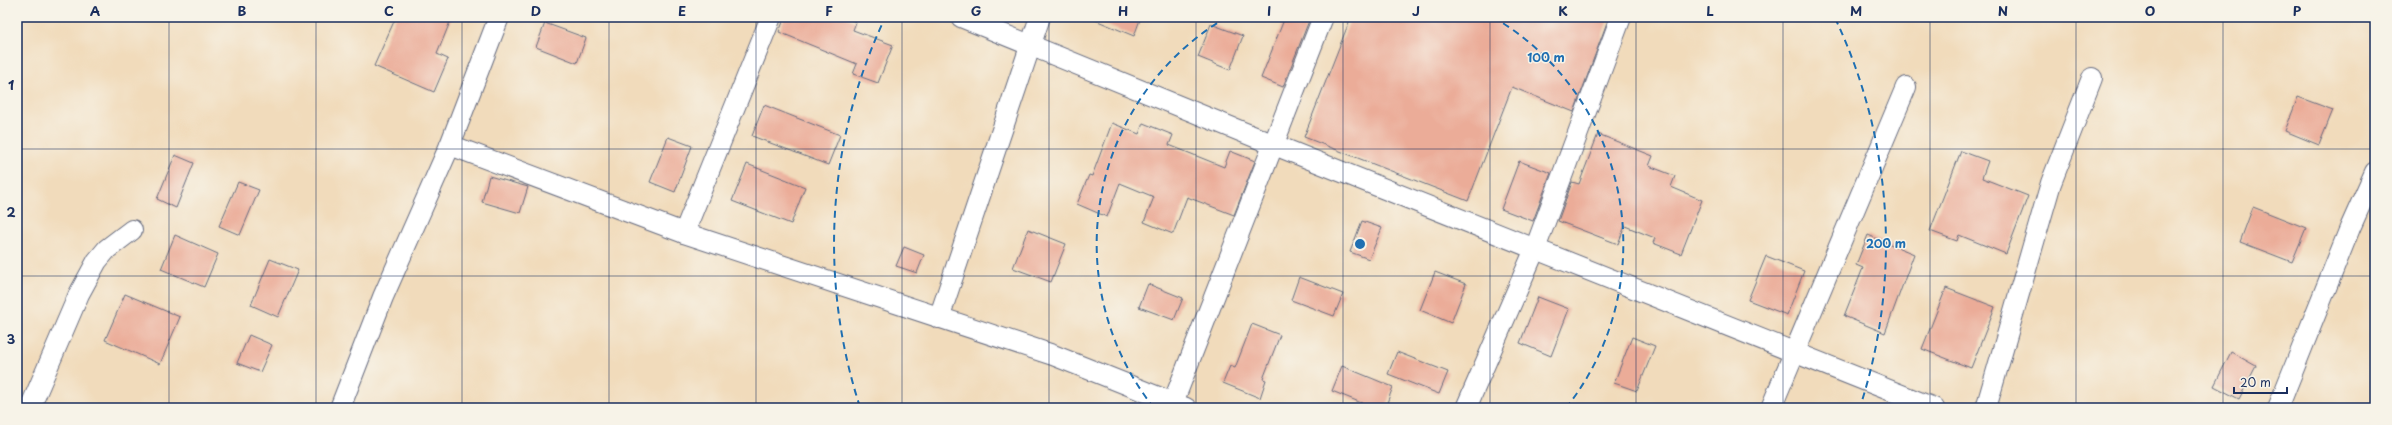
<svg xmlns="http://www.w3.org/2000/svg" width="2392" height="425" viewBox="0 0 2392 425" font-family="'Playpen Sans',sans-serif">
	<rect width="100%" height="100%" fill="#f7f3e8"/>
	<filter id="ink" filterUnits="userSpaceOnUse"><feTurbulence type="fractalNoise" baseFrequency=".025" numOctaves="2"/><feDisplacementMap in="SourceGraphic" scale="8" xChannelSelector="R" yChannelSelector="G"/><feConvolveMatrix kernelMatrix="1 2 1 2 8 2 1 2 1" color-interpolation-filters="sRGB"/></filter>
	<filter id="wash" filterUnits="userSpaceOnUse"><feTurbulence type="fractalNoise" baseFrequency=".012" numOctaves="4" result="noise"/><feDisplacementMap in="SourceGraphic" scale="16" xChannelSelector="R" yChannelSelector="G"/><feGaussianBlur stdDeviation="0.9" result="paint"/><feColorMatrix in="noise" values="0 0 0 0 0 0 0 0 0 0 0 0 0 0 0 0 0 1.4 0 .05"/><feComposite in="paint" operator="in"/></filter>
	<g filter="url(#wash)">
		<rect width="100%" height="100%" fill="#f1dbbb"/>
		<g id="blocks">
			<g fill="#ebac98">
				<polygon points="396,17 452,17 437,54 448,59 434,92 374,66"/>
				<polygon points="785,17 845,17 856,22 853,30 893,45 878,83 853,74 857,64 779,32"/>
				<polygon points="1088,17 1141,17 1134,36"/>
				<polygon points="1285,17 1310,18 1283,87 1261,78"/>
				<polygon points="1351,17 1609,17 1574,112 1512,87 1468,201 1304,137"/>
				<polygon points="545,23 586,38 577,63 536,47"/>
				<polygon points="1211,24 1243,36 1230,70 1198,57"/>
				<polygon points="2298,97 2333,110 2319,145 2285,131"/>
				<polygon points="764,105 840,135 828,165 752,136"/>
				<polygon points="1112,123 1139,134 1143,123 1173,135 1169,145 1224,167 1230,151 1255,161 1234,215 1187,197 1173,234 1144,222 1154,197 1120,183 1107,217 1077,204 1089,175 1092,176"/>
				<polygon points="1598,134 1653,156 1649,166 1675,176 1671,187 1702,200 1681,254 1653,243 1655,238 1625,226 1618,244 1558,221 1572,182 1579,184"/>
				<polygon points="668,137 692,146 675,192 650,182"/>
				<polygon points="1961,151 1988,161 1982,178 2028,196 2006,254 1959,235 1957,241 1930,231"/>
				<polygon points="175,155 194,163 176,208 157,199"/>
				<polygon points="1519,161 1551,173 1533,221 1501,209"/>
				<polygon points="747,164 805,187 791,224 732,201"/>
				<polygon points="489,176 528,187 520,213 482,202"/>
				<polygon points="238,182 259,190 240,235 219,226"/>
				<polygon points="2253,207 2306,228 2292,262 2240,242"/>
				<polygon points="1362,221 1382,228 1369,259 1350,252"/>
				<polygon points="1028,229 1066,244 1051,282 1013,268"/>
				<polygon points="175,235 218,254 204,287 161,269"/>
				<polygon points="1868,235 1914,254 1885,333 1844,316 1863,268 1856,265"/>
				<polygon points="904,247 924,255 917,273 896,266"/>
				<polygon points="1766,256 1804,271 1787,315 1748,300"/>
				<polygon points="270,259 298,270 278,317 251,305"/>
				<polygon points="1435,272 1466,284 1451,323 1420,310"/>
				<polygon points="1299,277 1343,294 1334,316 1291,300"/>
				<polygon points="1148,284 1183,298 1174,320 1139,307"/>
				<polygon points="1946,288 1995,307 1971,368 1922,349"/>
				<polygon points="125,294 180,317 160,364 105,340"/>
				<polygon points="1538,297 1569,309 1551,356 1520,343"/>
				<polygon points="1252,324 1280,335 1263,379 1266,380 1260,398 1223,383 1230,366 1235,368"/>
				<polygon points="249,335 272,345 260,372 237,363"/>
				<polygon points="1632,337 1655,346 1637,391 1614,383"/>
				<polygon points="1397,352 1448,372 1439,394 1388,374"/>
				<polygon points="2231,352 2256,366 2239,399 2214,386"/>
				<polygon points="1342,366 1393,387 1385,408 1374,408 1332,391"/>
			</g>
		</g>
	</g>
	<g filter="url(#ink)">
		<use href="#blocks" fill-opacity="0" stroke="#666b7f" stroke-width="1"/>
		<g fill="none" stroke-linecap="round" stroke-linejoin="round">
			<g stroke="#666b7f" stroke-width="22">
				<g id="minor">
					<polyline points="961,17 1272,144 1934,408"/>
					<polyline points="450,145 684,233 1053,355 1186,408"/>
					<polyline points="684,233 771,17"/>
					<polyline points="939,318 1040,17"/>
					<polyline points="30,408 79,294 97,261 107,249 132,230"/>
					<polyline points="340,408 383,297 450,145 499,17"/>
					<polyline points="1171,408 1323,17"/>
					<polyline points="1466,408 1535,249 1621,17"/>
					<polyline points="1771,408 1906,87"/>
					<polyline points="1986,408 2051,183 2092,78"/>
					<polyline points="2278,408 2350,228 2375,172"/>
				</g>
			</g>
			<use href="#minor" stroke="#fff" stroke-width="20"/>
		</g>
	</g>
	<path fill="none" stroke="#1b2f5e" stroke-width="1" stroke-opacity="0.55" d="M 169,17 L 169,408M 316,17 L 316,408M 462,17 L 462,408M 609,17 L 609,408M 756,17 L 756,408M 902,17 L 902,408M 1049,17 L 1049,408M 1196,17 L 1196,408M 1343,17 L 1343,408M 1490,17 L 1490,408M 1636,17 L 1636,408M 1783,17 L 1783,408M 1930,17 L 1930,408M 2076,17 L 2076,408M 2223,17 L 2223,408M 17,149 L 2375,149M 17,276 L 2375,276"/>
	<g fill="none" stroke="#1f6fb2" stroke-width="2" stroke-dasharray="7 5">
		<path d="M1154 408A263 263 0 0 1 1227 17M1493 17A263 263 0 0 1 1566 408"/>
		<path d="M860 407A526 526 0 0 1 885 18M1835 18A526 526 0 0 1 1860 407"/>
	</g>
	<circle cx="1360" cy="244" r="6" fill="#1f6fb2" stroke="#f7f3e8" stroke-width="2"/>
	<g font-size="12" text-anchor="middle" font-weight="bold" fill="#1f6fb2" stroke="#f7f3e8" stroke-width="3" stroke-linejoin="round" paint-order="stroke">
		<text x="1546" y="62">100 m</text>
		<text x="1886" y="248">200 m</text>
	</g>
	<rect width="2392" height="425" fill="none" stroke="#f7f3e8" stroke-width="44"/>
	<path d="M2234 387v6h53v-6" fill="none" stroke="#1b2f5e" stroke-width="2"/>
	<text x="2240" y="387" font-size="12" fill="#1b2f5e" stroke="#f7f3e8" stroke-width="3" paint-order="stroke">20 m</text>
	<rect x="22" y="22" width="2348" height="381" fill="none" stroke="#1b2f5e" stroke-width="1.5"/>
	<g font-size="13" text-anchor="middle" font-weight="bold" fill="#1b2f5e">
		<text x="95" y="16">A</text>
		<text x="242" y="16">B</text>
		<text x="389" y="16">C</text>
		<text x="536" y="16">D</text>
		<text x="682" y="16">E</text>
		<text x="829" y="16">F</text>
		<text x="976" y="16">G</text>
		<text x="1123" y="16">H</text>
		<text x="1269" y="16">I</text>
		<text x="1416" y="16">J</text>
		<text x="1563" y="16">K</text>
		<text x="1710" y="16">L</text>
		<text x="1856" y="16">M</text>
		<text x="2003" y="16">N</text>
		<text x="2150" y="16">O</text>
		<text x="2297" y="16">P</text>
		<text x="11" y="90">1</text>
		<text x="11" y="217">2</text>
		<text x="11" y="344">3</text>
	</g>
</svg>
